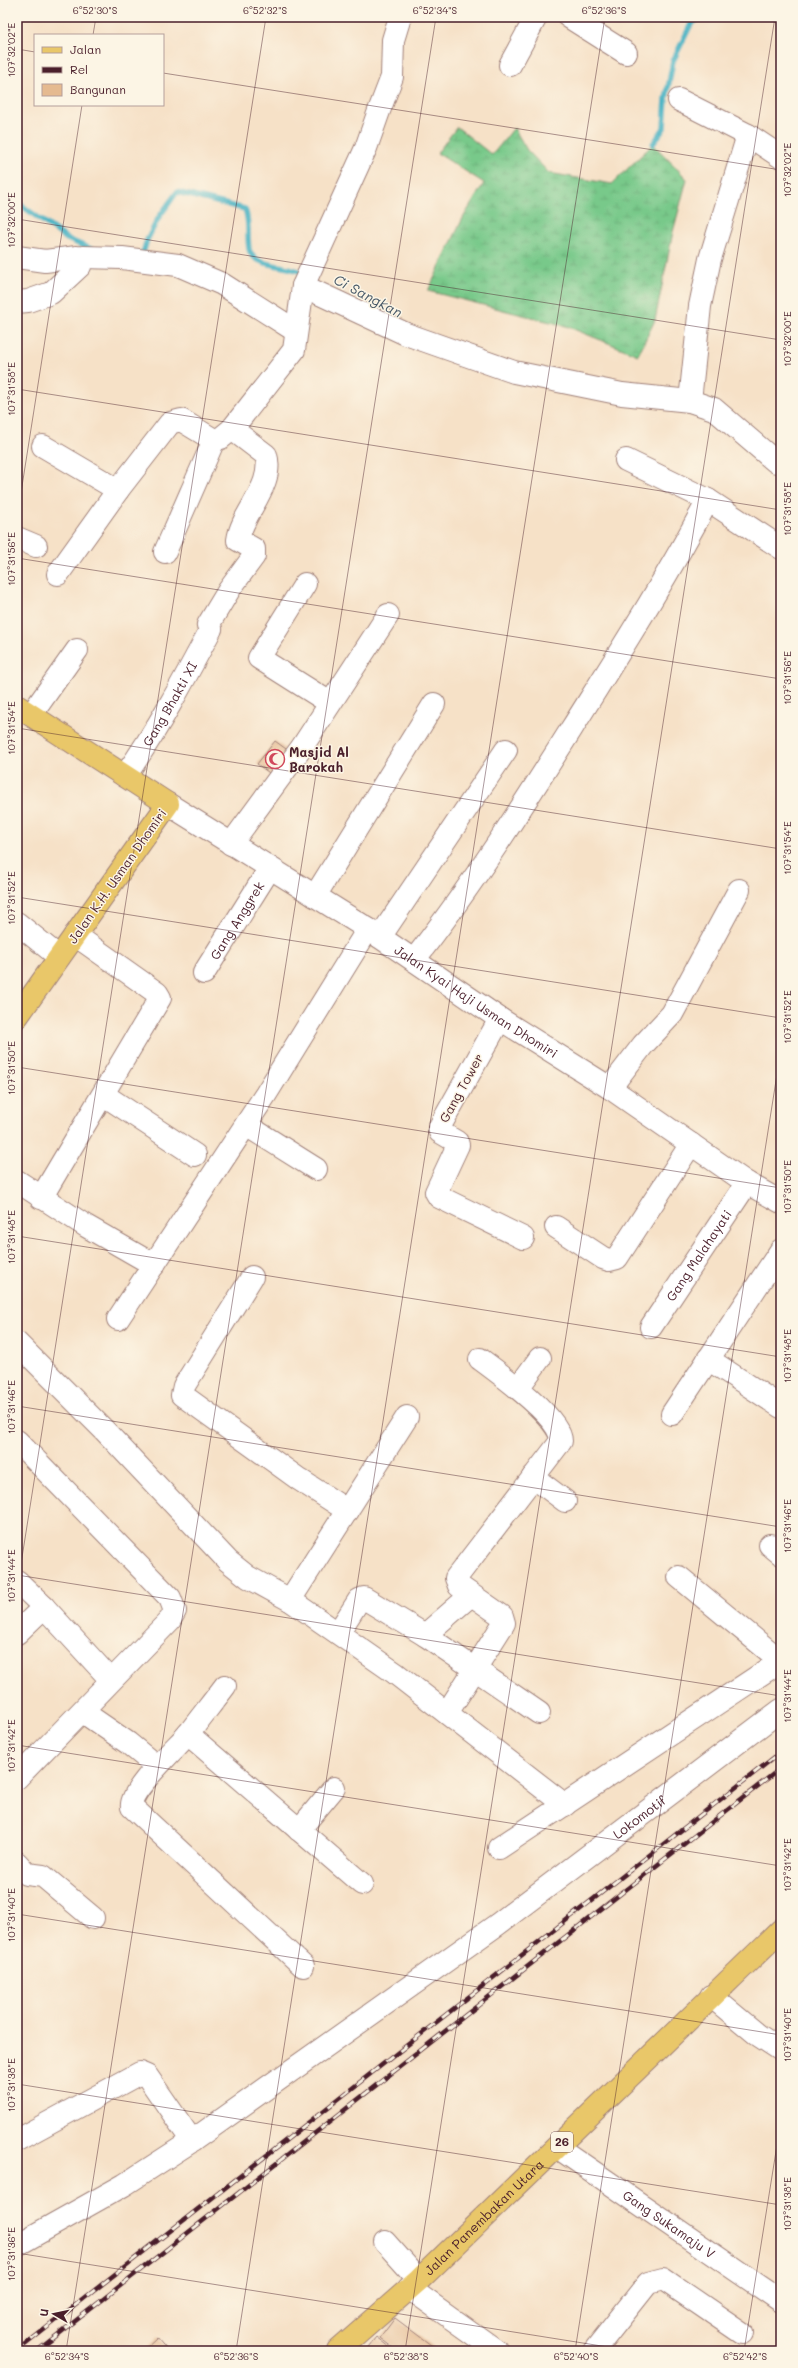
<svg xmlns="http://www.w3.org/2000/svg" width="798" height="2368" viewBox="0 0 798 2368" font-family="Mali,sans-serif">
	<defs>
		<pattern id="wetland-marsh" width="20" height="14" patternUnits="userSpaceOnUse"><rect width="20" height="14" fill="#78c98a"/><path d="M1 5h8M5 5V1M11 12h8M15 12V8" fill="none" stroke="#69ac77"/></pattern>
	</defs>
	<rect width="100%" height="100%" fill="#fcf5e5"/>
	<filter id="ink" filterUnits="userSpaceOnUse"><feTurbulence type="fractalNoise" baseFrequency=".025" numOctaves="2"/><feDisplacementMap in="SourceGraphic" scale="8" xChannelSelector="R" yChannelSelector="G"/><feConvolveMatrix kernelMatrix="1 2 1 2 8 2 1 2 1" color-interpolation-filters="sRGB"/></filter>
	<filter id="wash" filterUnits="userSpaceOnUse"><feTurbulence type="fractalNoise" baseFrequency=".012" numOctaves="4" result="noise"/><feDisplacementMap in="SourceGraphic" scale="16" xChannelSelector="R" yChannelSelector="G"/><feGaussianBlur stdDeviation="0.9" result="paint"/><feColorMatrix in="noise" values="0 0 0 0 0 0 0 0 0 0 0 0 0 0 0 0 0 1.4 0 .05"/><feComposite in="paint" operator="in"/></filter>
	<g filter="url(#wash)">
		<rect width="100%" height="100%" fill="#f6e1c7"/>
		<polygon fill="url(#wetland-marsh)" stroke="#61745a" points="457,127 492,155 514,128 527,150 549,173 612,184 653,144 687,179 673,232 655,320 638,355 566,326 428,291 463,218 484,183 437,153"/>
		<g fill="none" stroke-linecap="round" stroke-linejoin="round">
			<g stroke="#45b1c3" stroke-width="5.5">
				<polyline points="653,144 664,128 666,99 673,61 691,24 701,17"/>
				<polyline points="17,202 67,239 91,249"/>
				<path d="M 142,256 L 147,240 L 159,217 L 177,192 L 245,209 C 250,222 247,236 249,249 C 253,268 290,264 303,273"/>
			</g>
		</g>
		<g id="blocks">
			<g fill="#e5ba90">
				<polygon points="275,741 293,754 276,778 257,764"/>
				<polygon points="395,2318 435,2348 433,2351 397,2351 380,2338"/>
				<polygon points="376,2337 394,2351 365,2351"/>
				<polygon points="157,2338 168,2351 143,2351"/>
			</g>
		</g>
	</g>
	<g filter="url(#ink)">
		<use href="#blocks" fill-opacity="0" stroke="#a08079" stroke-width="1"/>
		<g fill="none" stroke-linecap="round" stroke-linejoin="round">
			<g stroke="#a08079" stroke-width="24">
				<g id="minor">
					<polyline points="569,17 626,53"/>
					<polyline points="510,65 536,17"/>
					<polyline points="679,100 748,135 781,157"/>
					<polyline points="17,257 45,261 77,257"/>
					<polyline points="83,257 122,258 178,265 222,284 296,331"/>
					<polyline points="303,286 406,334 514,372 622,394 690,401 714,409 776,462"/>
					<polyline points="17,302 28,301 51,293 80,266"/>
					<polyline points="690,401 700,306 710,259 748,135"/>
					<polyline points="43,446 118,490"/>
					<polyline points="626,460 708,500 781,548"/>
					<polyline points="17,538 36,546"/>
					<polyline points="165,552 214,440"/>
					<polyline points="58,574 118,490 170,423 181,420 214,440 221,438 232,429 294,350 303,286 366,148 379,111 392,77 393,40 400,17"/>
					<polyline points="305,584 259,658 330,703"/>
					<polyline points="31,715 77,650"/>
					<path id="s1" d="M 125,776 C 158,729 184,680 211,629 L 208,625 L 229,590 L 254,556 L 254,549 L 238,540 C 242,512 275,485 266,455 L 232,429"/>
					<path id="s2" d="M 168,804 L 368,929 L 500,1019 L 610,1088 L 747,1183 L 781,1202"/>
					<polyline points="231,844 302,747 388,615"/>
					<polyline points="315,896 434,704"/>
					<polyline points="17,923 59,957"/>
					<polyline points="380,937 506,750"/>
					<path d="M 414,960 C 472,886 522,807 572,728 C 619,653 667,578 708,500"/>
					<path id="s3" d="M 204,973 L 270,868"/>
					<polyline points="500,1019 439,1128 440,1132 457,1142 458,1145 436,1192 439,1197 523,1238"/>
					<polyline points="610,1088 643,1045 672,1014 739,890"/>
					<polyline points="104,1095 195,1155"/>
					<polyline points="246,1125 316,1169"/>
					<polyline points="17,1181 86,1226 154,1265"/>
					<polyline points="41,1198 160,998 157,993 75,935"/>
					<polyline points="556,1227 603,1258 609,1260 617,1258 691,1144"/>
					<polyline points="252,1277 184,1386 182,1395 300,1480 348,1511"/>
					<polyline points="118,1319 266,1094 368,929"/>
					<path id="s4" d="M 651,1327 L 747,1183"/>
					<polyline points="17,1343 105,1431 228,1561 248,1577 290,1600 395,1673 565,1805"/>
					<polyline points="708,1359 781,1407"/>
					<polyline points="518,1388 540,1358"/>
					<polyline points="672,1414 781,1250"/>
					<polyline points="17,1441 170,1598 175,1611 170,1620 17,1778"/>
					<polyline points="533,1477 565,1501"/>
					<polyline points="770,1545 781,1554"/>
					<polyline points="679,1577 781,1661"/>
					<polyline points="17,1581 44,1607 111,1680"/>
					<polyline points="290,1600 407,1417"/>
					<polyline points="17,1633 44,1607"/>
					<polyline points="338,1633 359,1600 364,1598 425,1635 539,1713"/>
					<polyline points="425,1635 471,1595"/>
					<path d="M 225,1686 C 213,1702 201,1717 189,1733 C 178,1746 128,1791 132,1807 L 303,1966"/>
					<polyline points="83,1712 128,1743 156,1766"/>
					<path d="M 447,1713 L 504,1623 L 502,1616 L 459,1586 L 456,1578 L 561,1441 C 561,1418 499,1373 480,1359"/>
					<polyline points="188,1734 362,1884"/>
					<polyline points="299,1830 334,1788"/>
					<polyline points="499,1848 781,1661"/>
					<polyline points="17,1863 27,1874 43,1876 93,1918"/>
					<polyline points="711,1996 758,2035 781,2050"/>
					<polyline points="17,2140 140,2073 147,2076 192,2141"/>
					<path id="s5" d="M 557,2147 L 781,2301"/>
					<polyline points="385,2242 419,2280"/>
					<path id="s6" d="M 17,2245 L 124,2185 L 192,2141 L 498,1924 L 781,1710"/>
					<polyline points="409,2288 497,2351"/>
					<polyline points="594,2351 648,2283 663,2279 742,2333"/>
				</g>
			</g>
			<g stroke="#a08079" stroke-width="24">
				<g id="major">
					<polyline points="17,706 168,804 17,1017"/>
					<path id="s7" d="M 338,2351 L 419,2280 L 781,1930"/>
				</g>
			</g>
			<use href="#minor" stroke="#fff" stroke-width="22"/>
			<use href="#major" stroke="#e9c769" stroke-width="22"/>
			<g stroke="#4a1f2b" stroke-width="4.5">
				<g id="rail">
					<polyline points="17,2351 781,1752"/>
					<polyline points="37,2351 781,1768"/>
				</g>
			</g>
			<use href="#rail" stroke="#fcf5e5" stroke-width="3" stroke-dasharray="9" stroke-linecap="butt"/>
		</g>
	</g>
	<path fill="none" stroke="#4a1f2b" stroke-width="1" stroke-opacity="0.45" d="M 93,35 L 96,17M 17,49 L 35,52M 163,73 L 781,170M 17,219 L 781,340M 17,389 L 781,510M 17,518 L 82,105M 17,558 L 781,679M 17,728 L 781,849M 17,897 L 781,1018M 17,1067 L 781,1188M 17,1236 L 781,1357M 17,1406 L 781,1527M 17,1575 L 781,1696M 17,1589 L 266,17M 17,1745 L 781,1866M 17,1914 L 781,2035M 17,2084 L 781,2205M 17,2253 L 633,2351M 66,2351 L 436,17M 236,2351 L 605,17M 405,2351 L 775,17M 575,2351 L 781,1049M 744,2351 L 781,2120"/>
	<defs>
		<g id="mosque-ring" transform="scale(1)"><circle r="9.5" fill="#fcf5e5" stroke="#d1495b" stroke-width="1.5"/><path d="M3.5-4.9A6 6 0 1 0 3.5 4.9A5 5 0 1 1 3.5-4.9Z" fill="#d1495b"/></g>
	</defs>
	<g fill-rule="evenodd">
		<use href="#mosque-ring" x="275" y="759"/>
	</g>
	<g text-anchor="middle" stroke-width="3" stroke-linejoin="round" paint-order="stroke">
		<rect fill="#fcf5e5" stroke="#7f5f63" stroke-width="1" x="551" y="2132" width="22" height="20" rx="3"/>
		<g font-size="12" font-weight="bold" fill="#4a1f2b">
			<text x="562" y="2146">26</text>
		</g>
		<g font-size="13" fill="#4a1f2b" stroke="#fcf5e5">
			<text dy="5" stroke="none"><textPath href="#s1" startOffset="85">Gang Bhakti XI</textPath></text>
			<text transform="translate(117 876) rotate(-55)" y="5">Jalan K.H. Usman Dhomiri</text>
			<text dy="5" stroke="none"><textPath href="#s3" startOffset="62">Gang Anggrek</textPath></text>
			<text dy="5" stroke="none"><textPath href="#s2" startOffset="366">Jalan Kyai Haji Usman Dhomiri</textPath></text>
			<text transform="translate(461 1088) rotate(-61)" y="5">Gang Tower</text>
			<text dy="5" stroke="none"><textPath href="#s4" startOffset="86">Gang Malahayati</textPath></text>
			<text dy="5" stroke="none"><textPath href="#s6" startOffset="756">Lokomotif</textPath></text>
			<text dy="5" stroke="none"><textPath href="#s7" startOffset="198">Jalan Panembakan Utara</textPath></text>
			<text dy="5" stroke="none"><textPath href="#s5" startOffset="136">Gang Sukamaju V</textPath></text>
		</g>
		<g font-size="13" font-weight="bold" fill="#4a1f2b" stroke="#fcf5e5" text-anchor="start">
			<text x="289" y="757">Masjid Al<tspan x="289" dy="15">Barokah</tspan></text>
		</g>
		<g font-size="14" font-style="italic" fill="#485968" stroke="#fcf5e5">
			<text transform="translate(368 296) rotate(28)" y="5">Ci Sangkan</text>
		</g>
	</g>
	<rect width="798" height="2368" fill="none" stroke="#fcf5e5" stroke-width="44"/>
	<rect x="34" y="34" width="130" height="72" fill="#fcf5e5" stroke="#b59f9b"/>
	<rect x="42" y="47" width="20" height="6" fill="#e9c769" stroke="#b59f9b"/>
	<text x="70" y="54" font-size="12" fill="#4a1f2b">Jalan</text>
	<rect x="42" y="67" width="20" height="6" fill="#4a1f2b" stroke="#b59f9b"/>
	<text x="70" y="74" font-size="12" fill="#4a1f2b">Rel</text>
	<rect x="42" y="84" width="20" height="12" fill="#e5ba90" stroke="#b59f9b"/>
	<text x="70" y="94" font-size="12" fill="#4a1f2b">Bangunan</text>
	<g transform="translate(54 2314) rotate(279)" stroke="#fcf5e5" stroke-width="3" paint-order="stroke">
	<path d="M0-3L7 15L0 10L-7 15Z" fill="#4a1f2b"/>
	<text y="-6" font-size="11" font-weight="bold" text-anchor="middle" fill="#4a1f2b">U</text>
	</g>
	<rect x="22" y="22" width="754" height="2324" fill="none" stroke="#4a1f2b" stroke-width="1.5"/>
	<g font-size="10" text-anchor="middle" fill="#4a1f2b">
		<text x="95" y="14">6°52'30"S</text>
		<text x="265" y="14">6°52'32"S</text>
		<text x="435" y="14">6°52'34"S</text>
		<text x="604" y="14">6°52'36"S</text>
		<text transform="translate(11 50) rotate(-90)" y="4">107°32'02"E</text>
		<text transform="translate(787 170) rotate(-90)" y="4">107°32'02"E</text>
		<text transform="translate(11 220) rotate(-90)" y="4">107°32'00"E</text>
		<text transform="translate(787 339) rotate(-90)" y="4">107°32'00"E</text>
		<text transform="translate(11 389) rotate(-90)" y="4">107°31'58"E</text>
		<text transform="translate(787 509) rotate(-90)" y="4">107°31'58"E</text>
		<text transform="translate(11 559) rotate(-90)" y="4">107°31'56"E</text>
		<text transform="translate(787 678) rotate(-90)" y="4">107°31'56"E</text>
		<text transform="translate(11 728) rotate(-90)" y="4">107°31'54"E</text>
		<text transform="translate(787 848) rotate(-90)" y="4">107°31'54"E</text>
		<text transform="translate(11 898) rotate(-90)" y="4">107°31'52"E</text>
		<text transform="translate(787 1017) rotate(-90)" y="4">107°31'52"E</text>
		<text transform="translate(11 1068) rotate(-90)" y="4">107°31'50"E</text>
		<text transform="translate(787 1187) rotate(-90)" y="4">107°31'50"E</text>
		<text transform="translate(11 1237) rotate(-90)" y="4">107°31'48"E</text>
		<text transform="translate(787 1356) rotate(-90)" y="4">107°31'48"E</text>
		<text transform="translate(11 1407) rotate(-90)" y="4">107°31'46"E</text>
		<text transform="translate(787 1526) rotate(-90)" y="4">107°31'46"E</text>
		<text transform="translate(11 1576) rotate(-90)" y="4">107°31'44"E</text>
		<text transform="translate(787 1696) rotate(-90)" y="4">107°31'44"E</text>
		<text transform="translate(11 1746) rotate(-90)" y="4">107°31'42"E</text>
		<text transform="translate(787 1865) rotate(-90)" y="4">107°31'42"E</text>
		<text transform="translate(11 1915) rotate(-90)" y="4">107°31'40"E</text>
		<text transform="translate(787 2035) rotate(-90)" y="4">107°31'40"E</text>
		<text transform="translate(11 2085) rotate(-90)" y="4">107°31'38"E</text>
		<text transform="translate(787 2204) rotate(-90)" y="4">107°31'38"E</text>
		<text transform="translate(11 2254) rotate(-90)" y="4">107°31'36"E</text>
		<text x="67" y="2360">6°52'34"S</text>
		<text x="236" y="2360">6°52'36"S</text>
		<text x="406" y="2360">6°52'38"S</text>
		<text x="576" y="2360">6°52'40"S</text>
		<text x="745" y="2360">6°52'42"S</text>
	</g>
</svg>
